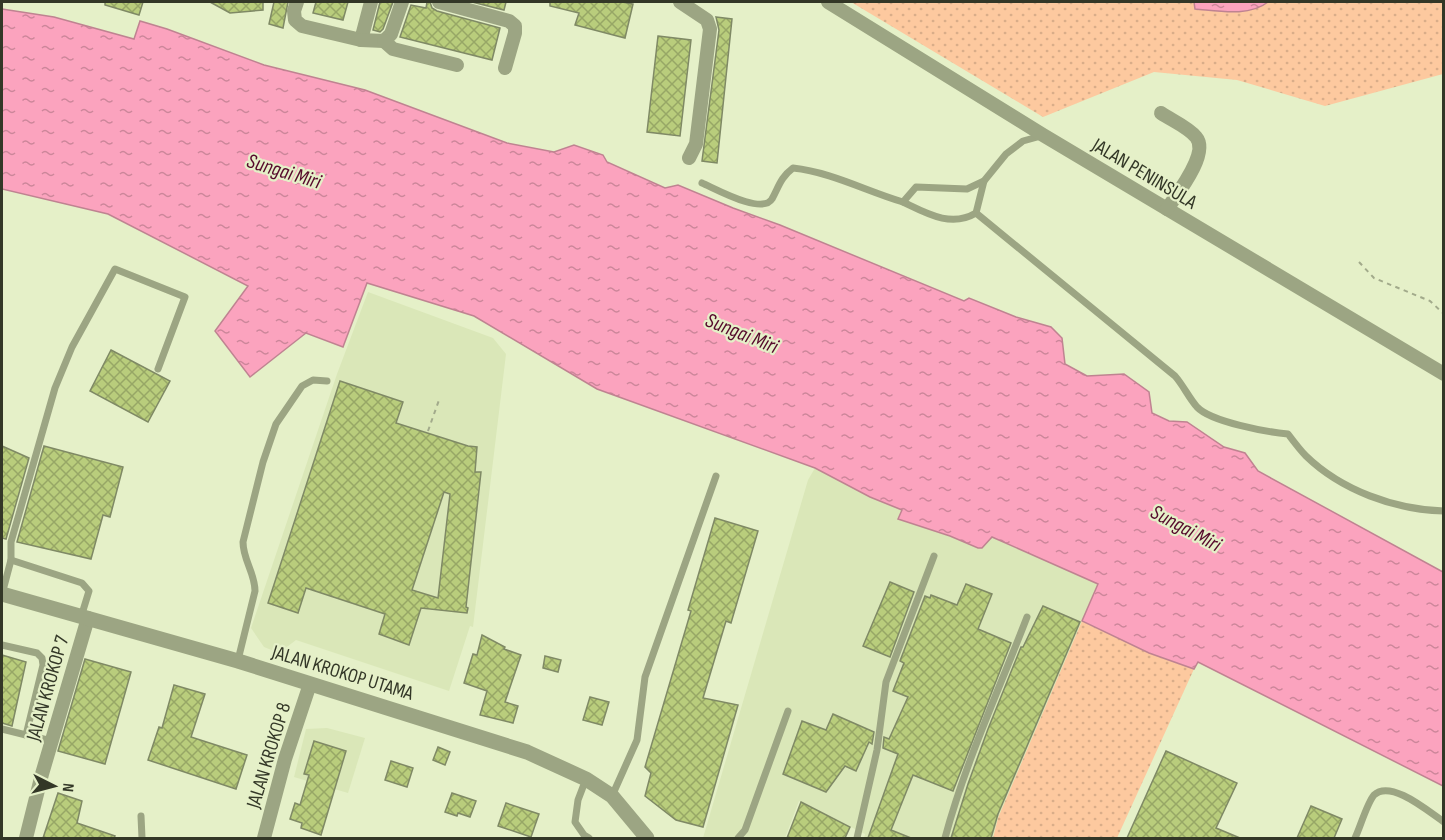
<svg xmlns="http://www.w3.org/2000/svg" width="1445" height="840" viewBox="0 0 1445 840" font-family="'Sofia Sans Condensed',sans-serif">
	<defs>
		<pattern id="green-dots" width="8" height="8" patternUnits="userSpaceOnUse" patternTransform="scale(1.5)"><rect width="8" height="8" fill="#fdc99f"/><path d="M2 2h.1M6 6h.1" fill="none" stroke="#d9ad89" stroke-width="1.8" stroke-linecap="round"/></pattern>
		<pattern id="water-ripples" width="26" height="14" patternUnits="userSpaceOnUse" patternTransform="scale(1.5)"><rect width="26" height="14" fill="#fba3be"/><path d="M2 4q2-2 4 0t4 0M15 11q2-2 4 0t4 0" fill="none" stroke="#cc869a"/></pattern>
		<pattern id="building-cross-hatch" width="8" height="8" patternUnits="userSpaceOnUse" patternTransform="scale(1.5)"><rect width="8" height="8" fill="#b9cd7c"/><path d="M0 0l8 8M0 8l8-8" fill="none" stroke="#97a766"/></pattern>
	</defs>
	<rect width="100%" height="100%" fill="#e5f0c8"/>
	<g fill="#dae7b8">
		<polygon points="368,292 493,338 506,354 473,627 470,626 449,691 296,640 279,653 264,647 251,628 337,374"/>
		<polygon points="815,468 870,497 902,510 899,519 950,536 978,548 982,548 991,537 1098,584 998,818 993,838 864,838 865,834 799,801 785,838 703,838 808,480"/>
		<polygon points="327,728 365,738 348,793 294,777 306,729"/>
	</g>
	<g fill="url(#green-dots)">
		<polygon points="851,2 1443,2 1443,74 1325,106 1237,80 1154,72 1043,117"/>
		<polygon points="1082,621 1149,653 1194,669 1117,838 993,838 998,818"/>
	</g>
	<g fill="url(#water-ripples)" stroke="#bf8391" stroke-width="1.5">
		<path d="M 1194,2 L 1268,2 C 1249,17 1219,11 1195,9 Z"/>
		<polygon points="2,9 54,17 134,39 140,21 167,29 264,65 365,90 507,143 554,152 574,145 603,155 607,162 665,188 678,185 733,208 780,225 964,301 969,298 1016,317 1051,327 1062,338 1065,364 1087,376 1124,374 1149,392 1152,413 1169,421 1187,422 1224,447 1245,453 1258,471 1443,572 1443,786 1198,662 1194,669 1149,653 1082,621 1098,584 992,537 982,548 978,548 950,536 898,519 902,510 870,497 815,468 597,389 474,316 367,283 343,347 306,333 250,377 215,331 248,286 108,214 2,189"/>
	</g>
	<g fill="url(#building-cross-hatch)" stroke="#7f8965" stroke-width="1.5" fill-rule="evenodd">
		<polygon points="105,2 143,2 139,15 105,5"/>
		<polygon points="210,2 263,2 263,10 230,13"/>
		<polygon points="274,2 288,2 283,28 269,24"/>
		<polygon points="316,2 348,2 343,20 313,13"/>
		<polygon points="380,2 393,2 383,29 380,32 373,30"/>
		<polygon points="427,2 430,2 432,8 437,11 500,28 492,60 400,37 411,5 426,8"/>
		<polygon points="472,2 506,2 504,10"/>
		<polygon points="550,2 622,2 633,4 625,38 575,25 579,13 550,6"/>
		<polygon points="716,17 732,19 717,163 702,161 719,30"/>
		<polygon points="658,36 691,40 680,136 647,132"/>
		<polygon points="111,350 170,381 148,422 90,391"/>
		<path d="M 340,381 L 403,402 L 396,423 L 468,446 L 477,447 L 475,472 L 481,472 L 466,607 L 468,608 L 467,613 L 421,608 L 409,645 L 379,634 L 385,614 L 306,588 L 298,613 L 268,603 ZM 444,492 L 450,494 L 438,598 L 412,590 Z"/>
		<polygon points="2,446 29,458 6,539 2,538"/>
		<polygon points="44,446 123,467 110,517 103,515 91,559 17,542"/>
		<polygon points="715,518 758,531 731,623 726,621 703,698 738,705 703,827 676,820 645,796 651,773 645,767 691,611 688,610"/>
		<polygon points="890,582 914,592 890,657 863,646"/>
		<polygon points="966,584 992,594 978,629 1011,643 953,791 913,775 891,830 911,838 868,838 898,754 883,748 884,737 889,739 908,697 893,691 904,663 900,661 925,596 930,598 931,595 957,605"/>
		<polygon points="1043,606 1080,622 998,814 991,838 951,838 968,784 988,729 1021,647 1023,647"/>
		<polygon points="482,635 505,647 504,649 521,655 505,702 518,706 513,723 480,715 487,691 464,683 473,654 477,655"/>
		<polygon points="2,655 26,662 12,726 2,723"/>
		<polygon points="545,656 561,660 558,672 543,668"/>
		<polygon points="85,659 131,672 105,764 58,751"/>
		<polygon points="174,685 205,694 191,737 247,755 236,789 148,760 159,727 162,728"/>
		<polygon points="590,697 609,702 602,725 583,720"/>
		<polygon points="833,714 874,732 872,744 869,742 856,771 845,766 826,792 783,774 802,721 826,730"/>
		<polygon points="314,741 346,751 321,835 301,828 302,823 290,819 295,803 300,805 309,775 304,774"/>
		<polygon points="438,747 450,752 445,765 433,760"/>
		<polygon points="1166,751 1237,783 1216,828 1240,838 1127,838"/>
		<polygon points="391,761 413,768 407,787 385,780"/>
		<polygon points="58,793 82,801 77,823 115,836 114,838 43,838"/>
		<polygon points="452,793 476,801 470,817 458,813 457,816 445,812"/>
		<polygon points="801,802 850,827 845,838 787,838"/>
		<polygon points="506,803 539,814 531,837 498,826"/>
		<polygon points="1311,806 1342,819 1334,838 1297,838"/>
	</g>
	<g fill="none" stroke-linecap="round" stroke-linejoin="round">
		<g stroke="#a2aa8b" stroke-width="2" stroke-dasharray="4.5 4.5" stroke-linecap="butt">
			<polyline points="1359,262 1374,278 1430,301 1444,314"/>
			<polyline points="428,431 439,400"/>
		</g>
		<g stroke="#9ca583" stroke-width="7">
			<path d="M 702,183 C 716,189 762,215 772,199 C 779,186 781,177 793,168 C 831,172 866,191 903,202 L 916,187 L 967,189 L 984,181 L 1006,154 L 1023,141 L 1041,136"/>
			<path d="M 903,202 C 926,213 951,228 976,213 L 984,181"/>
			<path d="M 976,213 L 1175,376 C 1183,385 1189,398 1197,407 C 1211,422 1267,432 1288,434 C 1294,442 1300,450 1306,456 C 1341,490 1395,510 1444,511"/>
			<polyline points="11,560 11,542 55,388 72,347 115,269 185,297 158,369"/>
			<polyline points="2,594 11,560 82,583 89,591 81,617"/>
			<polyline points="2,645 37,653 42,658 43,665 26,735 2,729"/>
			<path d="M 238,660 L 255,591 C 255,573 243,560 243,542 L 263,462 L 276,424 L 302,386 L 313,380 L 327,381"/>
			<polyline points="26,735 52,741"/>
			<polyline points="586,779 578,800 575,822 584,835 589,838"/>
			<polyline points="612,796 637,740 645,677 716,476"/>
			<polyline points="141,816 142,838"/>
			<polyline points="738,838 745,830 788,711"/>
			<polyline points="857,838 877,750 886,682 934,556"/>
			<path d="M 945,838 C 965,763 999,690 1027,617"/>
			<path d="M 1355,838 C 1360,828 1367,803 1374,795 C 1391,779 1429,812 1444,822"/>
		</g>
		<g stroke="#9ca583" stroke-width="14">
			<polyline points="297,2 294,11 295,20 302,26 361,40 371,2"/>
			<polyline points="439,2 509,21 515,26 515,33 505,68"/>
			<polyline points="680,2 707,20 710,29 696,144 689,158"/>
			<polyline points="828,2 1043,135 1444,374"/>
			<polyline points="361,40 384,41 391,34 402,2"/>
			<polyline points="384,41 393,49 457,65"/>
			<path d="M 1161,113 C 1171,120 1188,127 1196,137 C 1210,153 1177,194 1167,209"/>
			<polyline points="26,838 42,774 88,618"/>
			<polyline points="264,838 285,759 310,684"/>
		</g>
		<polyline stroke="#9ca583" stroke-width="15" points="2,594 238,661 527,752 586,779 612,796 647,838"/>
	</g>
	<g text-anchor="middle" stroke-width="4.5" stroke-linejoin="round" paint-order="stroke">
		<g font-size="20" fill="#333727" stroke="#e5f0c8">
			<text transform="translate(1145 173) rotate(31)" y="7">JALAN PENINSULA</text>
			<text transform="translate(343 672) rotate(17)" y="7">JALAN KROKOP UTAMA</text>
			<text transform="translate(47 688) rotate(-74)" y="7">JALAN KROKOP 7</text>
			<text transform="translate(268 755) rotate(-73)" y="7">JALAN KROKOP 8</text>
		</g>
		<g font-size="21" font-style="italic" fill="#560a2c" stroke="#e5f0c8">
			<text transform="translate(284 171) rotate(17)" y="7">Sungai Miri</text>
			<text transform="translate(742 333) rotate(22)" y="7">Sungai Miri</text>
			<text transform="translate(1186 528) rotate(28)" y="7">Sungai Miri</text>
		</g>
	</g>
	<rect width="1445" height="840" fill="none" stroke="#333727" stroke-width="6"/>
	<g transform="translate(54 786) rotate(96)" stroke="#e5f0c8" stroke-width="4.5" paint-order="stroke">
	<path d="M0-4.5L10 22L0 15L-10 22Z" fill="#333727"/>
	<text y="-9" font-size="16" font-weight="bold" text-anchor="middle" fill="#333727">N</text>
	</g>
</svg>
